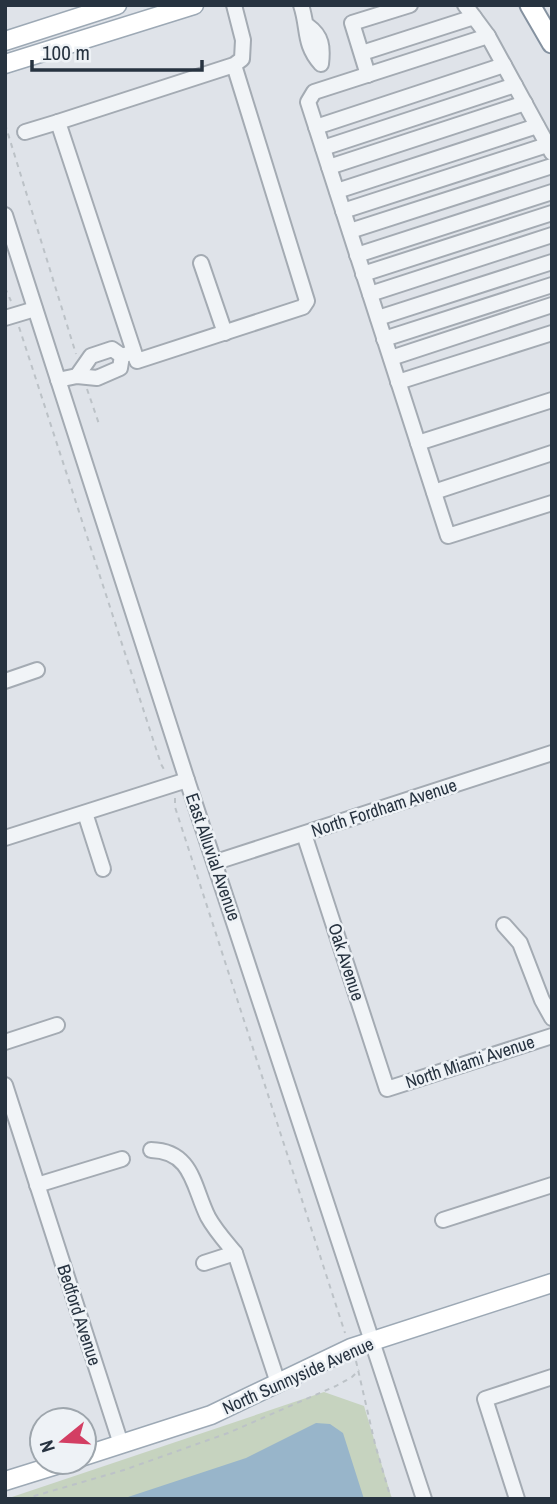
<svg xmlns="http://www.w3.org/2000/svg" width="557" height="1504" viewBox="0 0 557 1504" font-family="'Archivo Narrow',sans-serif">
	<rect width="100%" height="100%" fill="#dfe3e9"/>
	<polygon fill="#c6d3bf" points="324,1392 364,1406 392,1499 6,1499"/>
	<polygon fill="#98b5ca" points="316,1423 330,1424 343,1433 364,1499 122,1499 246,1458"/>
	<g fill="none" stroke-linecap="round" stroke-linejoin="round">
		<g stroke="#a4abb3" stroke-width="18">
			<g id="minor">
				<polyline points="234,5 243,40 242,59 234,65 307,301 303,307 137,361 58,122 234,65"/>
				<path d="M 301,5 C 309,29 303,44 321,64 C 323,47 322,36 308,26"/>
				<polyline points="465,5 488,36"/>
				<polyline points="362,53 474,17"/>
				<polyline points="368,75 352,23 410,5"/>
				<polyline points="316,127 504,65"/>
				<polyline points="25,132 58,122"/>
				<polyline points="323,148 515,85"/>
				<polyline points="552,153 488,36 314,92 308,102 448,536 552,503"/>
				<polyline points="329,167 525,103"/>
				<polyline points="337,191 537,126"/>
				<polyline points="343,211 547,145"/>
				<polyline points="5,215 187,780 424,1499"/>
				<polyline points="350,231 552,166"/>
				<polyline points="357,255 552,192"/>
				<polyline points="201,263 225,333"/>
				<polyline points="363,274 552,213"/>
				<polyline points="370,294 552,235"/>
				<polyline points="5,318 35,309"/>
				<polyline points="378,318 552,262"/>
				<polyline points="384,339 552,285"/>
				<polyline points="391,358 552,305"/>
				<polyline points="77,376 91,356 112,349 122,356"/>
				<polyline points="58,380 77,376 97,378 120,368 122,356 133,352"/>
				<polyline points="398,382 552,333"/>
				<polyline points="418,443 552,400"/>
				<polyline points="434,492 552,453"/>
				<polyline points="5,681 37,670"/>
				<polyline points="85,813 103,869"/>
				<polyline points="304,834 387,1089 552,1036"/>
				<polyline points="5,838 187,780"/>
				<polyline points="216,862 552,753"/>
				<polyline points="504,925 520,943 542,1000 552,1018"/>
				<polyline points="5,1042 57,1025"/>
				<polyline points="5,1085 121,1444"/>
				<path d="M 151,1150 C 193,1151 193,1187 208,1217 C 215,1230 226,1242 235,1253"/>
				<polyline points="37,1185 122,1159"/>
				<polyline points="443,1220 552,1185"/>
				<polyline points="204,1263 235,1253 278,1383"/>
				<polyline points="517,1499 485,1399 552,1377"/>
			</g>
		</g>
		<g stroke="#9da9b5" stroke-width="21">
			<g id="major">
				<polyline points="5,41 117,5"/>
				<polyline points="5,64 194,5"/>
				<polyline points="84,1456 211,1415 351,1348 552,1283"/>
				<polyline points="5,1481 66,1462"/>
			</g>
		</g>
		<g stroke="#8592a0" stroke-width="23">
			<polyline id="highway" points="530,5 552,43"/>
		</g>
		<g stroke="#bcc2c7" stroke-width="2" stroke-dasharray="5 5" stroke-linecap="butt">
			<polyline points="5,124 76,354"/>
			<polyline points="5,288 11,301"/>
			<polyline points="19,327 161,764 166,773"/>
			<polyline points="87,389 99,424"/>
			<polyline points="175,798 175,807 345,1333"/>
			<polyline points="356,1361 375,1444 391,1499"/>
			<polyline points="24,1499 124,1470 228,1433 336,1386 352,1377 359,1370"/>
		</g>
		<use href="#minor" stroke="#f1f4f7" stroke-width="14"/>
		<use href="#major" stroke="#fff" stroke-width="18"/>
		<use href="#highway" stroke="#fff" stroke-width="19"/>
	</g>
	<g text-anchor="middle" stroke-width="5" stroke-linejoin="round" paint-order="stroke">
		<g font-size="18" fill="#273340" stroke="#eef2f6">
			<text transform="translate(384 808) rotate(-18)" y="6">North Fordham Avenue</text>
			<text transform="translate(213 857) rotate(71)" y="6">East Alluvial Avenue</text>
			<text transform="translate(346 962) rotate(72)" y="6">Oak Avenue</text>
			<text transform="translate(470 1062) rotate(-18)" y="6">North Miami Avenue</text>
			<text transform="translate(79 1315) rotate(72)" y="6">Bedford Avenue</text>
			<text transform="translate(298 1376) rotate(-24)" y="6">North Sunnyside Avenue</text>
		</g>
	</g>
	<rect width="557" height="1504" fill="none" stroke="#273340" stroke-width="14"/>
	<g transform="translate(63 1441) rotate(252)"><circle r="33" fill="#eef2f6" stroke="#9ea6ad" stroke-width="2"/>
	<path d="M0-5L12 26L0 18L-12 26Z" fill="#d33e63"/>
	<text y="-10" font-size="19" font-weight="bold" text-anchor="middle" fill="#273340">N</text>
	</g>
	<path d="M32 60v10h170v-10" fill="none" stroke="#273340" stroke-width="3.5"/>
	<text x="42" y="60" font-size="21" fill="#273340" stroke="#eef2f6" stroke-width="5" paint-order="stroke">100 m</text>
</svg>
